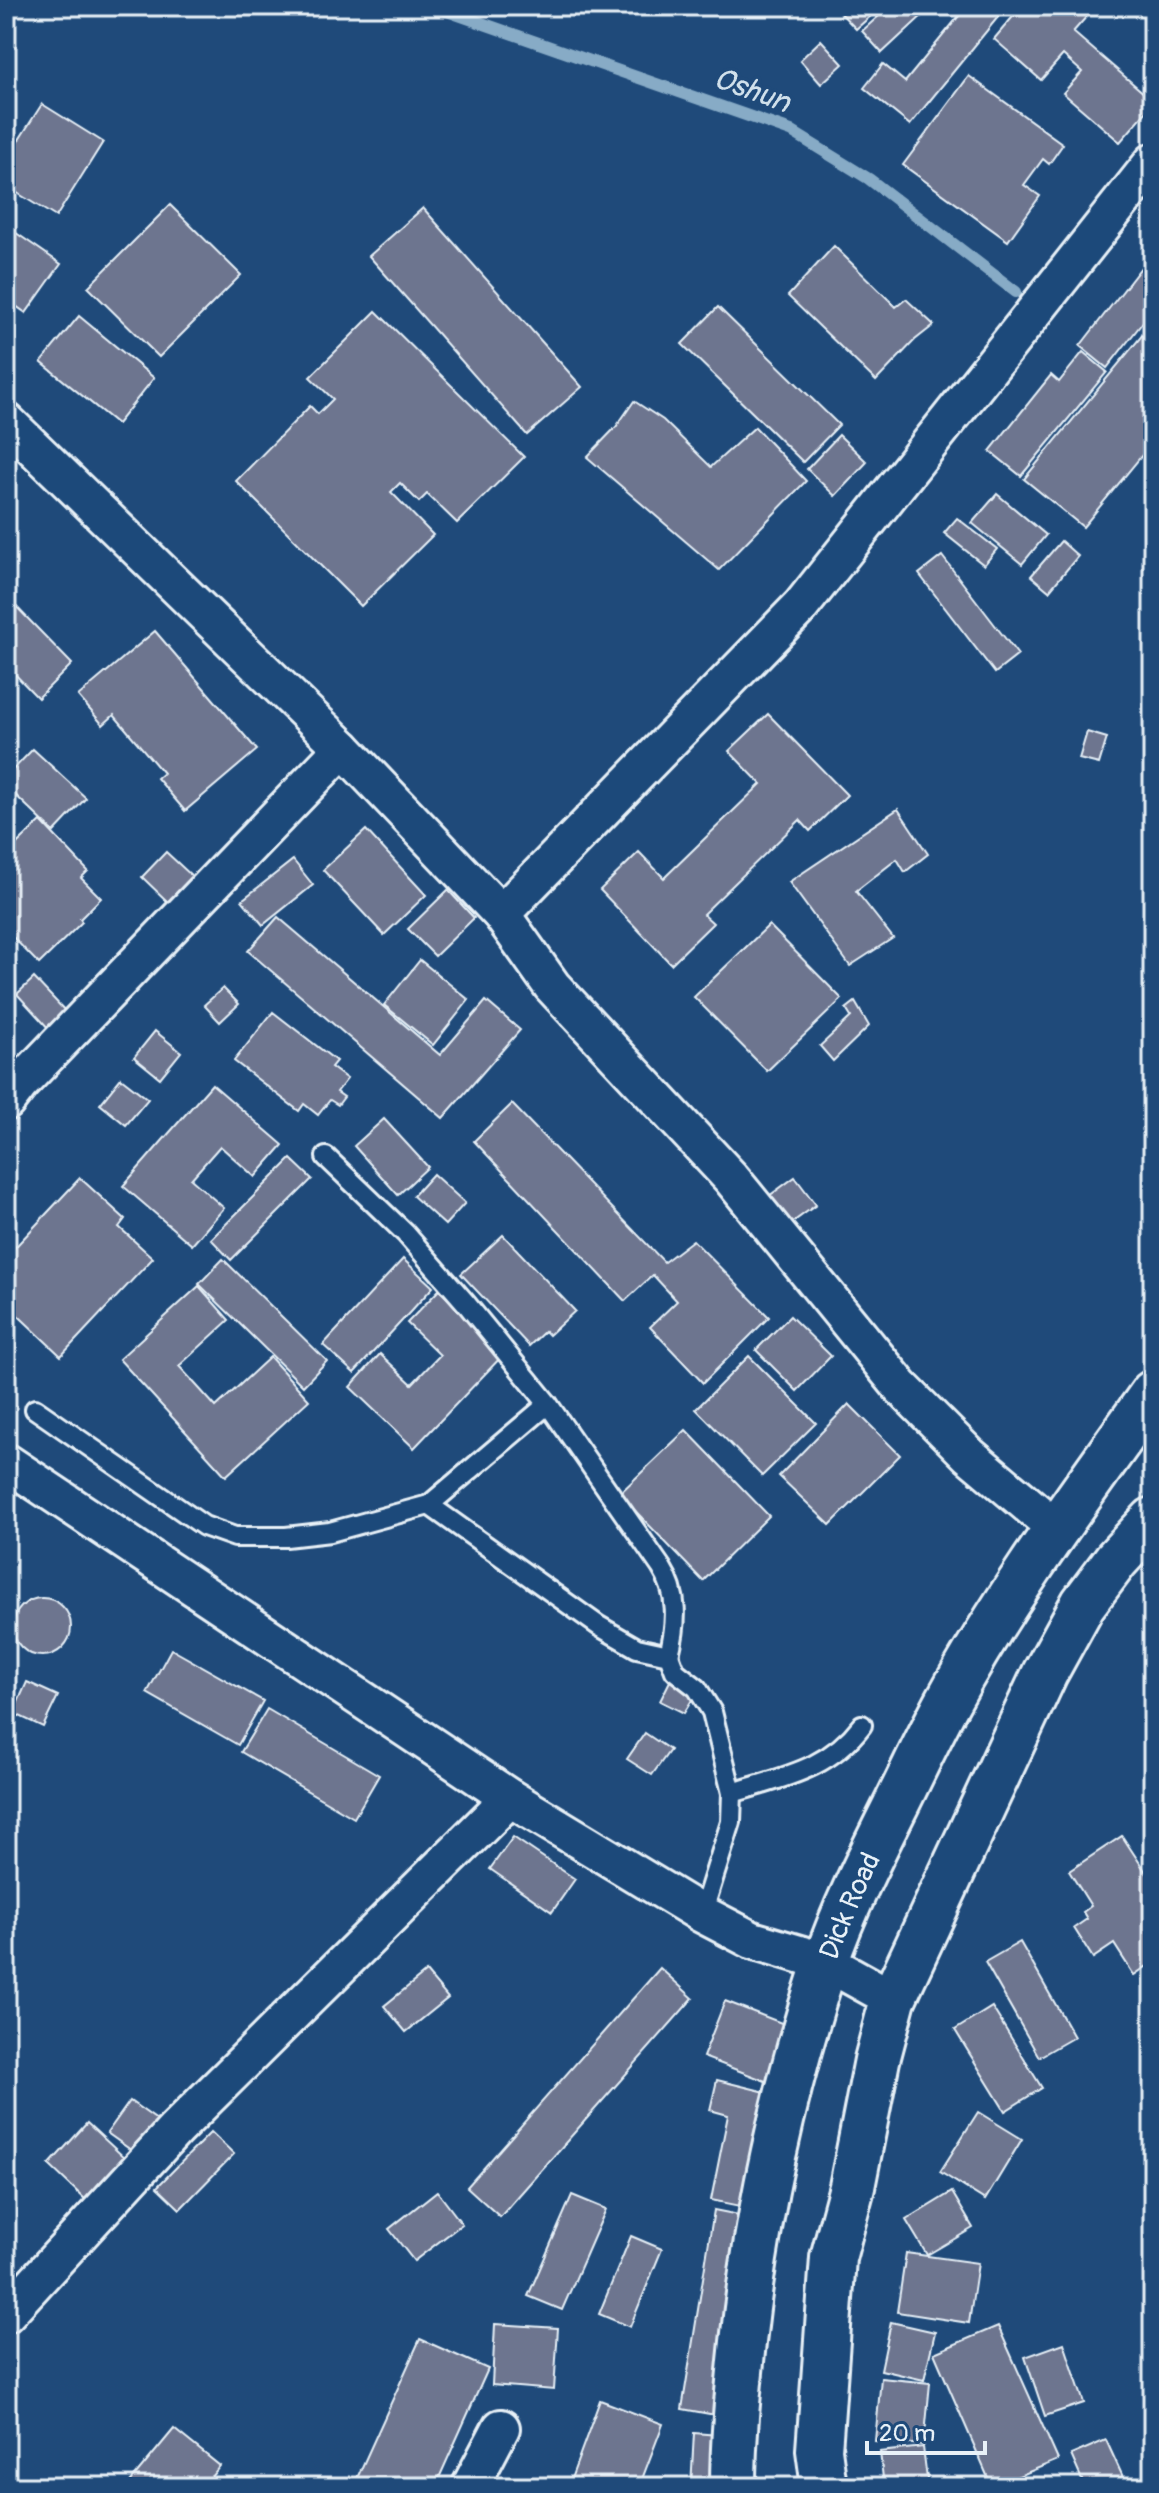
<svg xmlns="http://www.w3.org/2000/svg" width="1159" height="2493" viewBox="0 0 1159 2493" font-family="Pangolin,sans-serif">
	<rect width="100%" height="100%" fill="#1f4a7a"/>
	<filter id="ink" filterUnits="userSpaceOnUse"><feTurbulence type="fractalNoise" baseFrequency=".0125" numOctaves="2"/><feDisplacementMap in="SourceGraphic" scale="16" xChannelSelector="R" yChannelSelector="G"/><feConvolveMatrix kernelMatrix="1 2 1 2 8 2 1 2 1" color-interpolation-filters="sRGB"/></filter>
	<g filter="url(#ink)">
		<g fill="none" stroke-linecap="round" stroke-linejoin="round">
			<polyline stroke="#87abc6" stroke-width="12" points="433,6 791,131 869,179 1016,292"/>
		</g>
		<g fill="#6d748f" stroke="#e8f1f8" stroke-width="2">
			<polygon points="834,6 882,6 856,29"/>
			<polygon points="890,6 917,6 924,14 882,53 862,31"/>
			<polygon points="967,6 1007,6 910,125 864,88 883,64 905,82"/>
			<polygon points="1022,6 1096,6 1073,32 1153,101 1153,104 1120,142 1063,93 1082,72 1063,55 1041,80 994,39"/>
			<polygon points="821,40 843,64 821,84 800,60"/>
			<polygon points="969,76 1063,144 1049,164 1043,159 1024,185 1040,196 1008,241 903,165"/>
			<polygon points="42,104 103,142 56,217 6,186 6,160"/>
			<polygon points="170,205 241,275 159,357 88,287"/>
			<polygon points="423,208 582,387 527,435 369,256"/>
			<polygon points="6,226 61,264 26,313 6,299"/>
			<polygon points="834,246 896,307 906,299 934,325 915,340 876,381 788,296"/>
			<polygon points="1153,252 1153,309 1107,368 1080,346"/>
			<polygon points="718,307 839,425 803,462 682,344"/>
			<polygon points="376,311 524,457 457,523 427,494 419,502 400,483 391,492 433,535 361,606 236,481 310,406 318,414 333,399 310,377"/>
			<polygon points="79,316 154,378 117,424 41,362"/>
			<polygon points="1153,322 1153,442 1083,527 1024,479"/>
			<polygon points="1083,352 1107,372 1021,476 990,451 1051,375 1059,382"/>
			<polygon points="634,401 663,420 711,467 755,427 806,481 719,570 587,457 616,427"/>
			<polygon points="839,435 867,462 835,496 807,469"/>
			<polygon points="997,494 1046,535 1022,564 972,523"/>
			<polygon points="957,518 997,549 984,565 944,533"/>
			<polygon points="1061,541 1078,556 1049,591 1031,576"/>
			<polygon points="942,556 1018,655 995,673 919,574"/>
			<polygon points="6,596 72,664 38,698 6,665"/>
			<polygon points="155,631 257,750 185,811 157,778 163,773 114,715 103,725 78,696"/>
			<polygon points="768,714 847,795 810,831 800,820 703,914 713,923 671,964 600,890 639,852 664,878 761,784 729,751"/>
			<polygon points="1087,732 1107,738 1099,764 1079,759"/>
			<polygon points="33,749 86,798 54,832 6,786 6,777"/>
			<polygon points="898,809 928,854 905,872 897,859 856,891 893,938 850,966 789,882"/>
			<polygon points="41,821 88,871 81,878 101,898 80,919 82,922 39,964 6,930 6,854"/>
			<polygon points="366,830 426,895 384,935 323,870"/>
			<polygon points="166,852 193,877 169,903 142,877"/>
			<polygon points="293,860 313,885 263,925 242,900"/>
			<polygon points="448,890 474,918 435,956 408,929"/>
			<polygon points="278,917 440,1055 486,1001 520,1030 443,1118 248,951"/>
			<polygon points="769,925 842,999 767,1071 694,997"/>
			<polygon points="420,960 469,1000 433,1045 384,1005"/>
			<polygon points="34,978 68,1014 50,1030 17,994"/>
			<polygon points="223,988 239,1004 220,1022 204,1005"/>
			<polygon points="855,1002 869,1026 833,1061 820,1046 851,1017 846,1009"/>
			<polygon points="273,1012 336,1061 331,1067 347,1079 337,1092 344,1097 338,1105 330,1100 318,1115 304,1104 299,1111 234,1061"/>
			<polygon points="155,1031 181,1052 160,1078 134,1057"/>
			<polygon points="121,1078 148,1099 126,1125 100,1104"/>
			<polygon points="212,1084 283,1145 255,1177 220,1146 191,1179 224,1208 192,1245 123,1186"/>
			<polygon points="512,1104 664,1262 693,1240 769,1317 703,1383 650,1327 677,1301 653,1275 625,1301 474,1141"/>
			<polygon points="384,1119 428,1167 398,1195 354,1146"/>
			<polygon points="291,1159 312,1179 231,1260 211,1239"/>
			<polygon points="433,1174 465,1203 445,1225 413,1196"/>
			<polygon points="795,1177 816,1205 790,1224 769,1196"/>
			<polygon points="80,1178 125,1219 119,1227 153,1258 61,1356 6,1304 6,1257"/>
			<polygon points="503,1235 575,1311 549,1335 545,1331 529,1346 461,1274"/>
			<polygon points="223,1259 327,1361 303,1386 199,1284"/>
			<polygon points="403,1259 433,1287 354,1373 323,1345"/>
			<polygon points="199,1286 229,1320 179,1366 216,1407 270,1357 309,1400 226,1476 119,1359"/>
			<polygon points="439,1290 505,1353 414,1448 350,1387 380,1354 412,1384 440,1355 407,1323"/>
			<polygon points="790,1316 831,1356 797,1391 756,1350"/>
			<polygon points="749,1356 816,1423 762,1476 696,1409"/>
			<polygon points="849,1404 900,1455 830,1525 779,1476"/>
			<polygon points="686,1430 769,1516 703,1581 619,1494"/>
			<circle cx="42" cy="1627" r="29"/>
			<polygon points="171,1649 263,1701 238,1745 147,1693"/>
			<polygon points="670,1681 695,1695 684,1713 660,1701"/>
			<polygon points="27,1682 58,1696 43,1727 13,1713"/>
			<polygon points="267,1709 379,1775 354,1818 241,1752"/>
			<polygon points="645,1733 670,1750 652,1775 627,1759"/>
			<polygon points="1122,1836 1153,1883 1153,1962 1134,1975 1114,1944 1093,1958 1074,1928 1087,1919 1083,1912 1091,1906 1069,1871"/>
			<polygon points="513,1837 575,1879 552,1912 490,1869"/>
			<polygon points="1020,1942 1074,2037 1039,2057 985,1962"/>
			<polygon points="660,1968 693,1998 500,2217 467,2187"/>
			<polygon points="426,1972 448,1998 406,2032 384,2006"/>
			<polygon points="725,2001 797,2029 776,2085 703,2057"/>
			<polygon points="992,2007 1042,2088 1005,2111 955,2030"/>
			<polygon points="717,2080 766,2092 760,2210 711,2200 728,2115 710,2110"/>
			<polygon points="130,2101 161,2123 138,2155 107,2133"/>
			<polygon points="978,2112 1022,2139 985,2200 940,2172"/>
			<polygon points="87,2123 127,2160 88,2202 49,2165"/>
			<polygon points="211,2132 234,2154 180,2209 157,2187"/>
			<polygon points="437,2191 462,2224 414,2261 389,2229"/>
			<polygon points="952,2192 973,2228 927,2255 906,2220"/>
			<polygon points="572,2195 606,2209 562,2310 528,2296"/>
			<polygon points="714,2210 754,2218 721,2416 682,2409"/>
			<polygon points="631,2236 662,2249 630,2327 599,2314"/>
			<polygon points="906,2253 978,2263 969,2323 897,2312"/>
			<polygon points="891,2322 935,2332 924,2380 881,2370"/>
			<polygon points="495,2324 558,2328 554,2390 492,2385"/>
			<polygon points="998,2326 1058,2460 992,2487 934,2353"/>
			<polygon points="420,2339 488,2369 435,2487 353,2487"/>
			<polygon points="1064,2343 1084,2403 1045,2416 1025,2357"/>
			<polygon points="881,2378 930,2383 924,2445 875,2441"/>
			<polygon points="600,2400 663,2424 639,2487 568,2487"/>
			<polygon points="174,2429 220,2466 203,2487 126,2487"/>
			<polygon points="694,2433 731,2436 727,2487 691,2487"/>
			<polygon points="1106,2440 1123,2477 1100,2487 1085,2487 1071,2455"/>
			<polygon points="923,2447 928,2487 884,2487 880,2452"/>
		</g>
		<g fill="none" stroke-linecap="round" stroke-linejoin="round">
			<g stroke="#e8f1f8" stroke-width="24">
				<g id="service">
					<path d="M 326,1157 L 405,1233 L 465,1302 L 548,1404 L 661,1567 C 679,1595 677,1623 669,1655"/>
					<polyline points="35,1409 204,1526 235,1537 286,1537 330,1532 429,1505 548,1404"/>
					<polyline points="429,1505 599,1626 637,1648 669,1655 675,1671 697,1688 712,1712 732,1793 731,1822 702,1914"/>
					<path d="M 732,1793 C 783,1777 828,1770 862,1725"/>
				</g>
			</g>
			<g stroke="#e8f1f8" stroke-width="42">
				<g id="minor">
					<polyline points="6,421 343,748 501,914 552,986 731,1178 901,1387 969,1455 1039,1514 1059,1527"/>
					<polyline points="501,914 801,606 1153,162"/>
					<polyline points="6,1102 20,1084 343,748"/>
					<polyline points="6,1462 510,1798 702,1914 752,1940 826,1962 893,1999"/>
					<polyline points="6,2314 175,2130 510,1798"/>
					<polyline points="470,2487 501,2428"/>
				</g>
			</g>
			<g stroke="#e8f1f8" stroke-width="50">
				<g id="secondary">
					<path id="s1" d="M 733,2487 C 733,2439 738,2390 743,2342 C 757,2214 785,2086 825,1964 C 843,1911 869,1859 894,1809 C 912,1773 929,1736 948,1701 C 1007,1593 1082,1493 1153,1393"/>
					<polyline points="824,2487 819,2450 833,2258 852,2187 877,2060 893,1999 1045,1673 1083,1604 1116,1560 1153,1520"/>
				</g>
			</g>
			<use href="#service" stroke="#1f4a7a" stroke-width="18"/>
			<use href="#minor" stroke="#1f4a7a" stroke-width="36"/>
			<use href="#secondary" stroke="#1f4a7a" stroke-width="44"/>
		</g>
	</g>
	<g text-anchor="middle" stroke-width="7" stroke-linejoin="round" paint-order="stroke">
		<g font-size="28" fill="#e8f1f8" stroke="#1f4a7a">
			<text dy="10" stroke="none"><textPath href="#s1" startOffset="596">Dick Road</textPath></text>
		</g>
		<g font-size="30" font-style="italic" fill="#d0e0eb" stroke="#1f4a7a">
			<text transform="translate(752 90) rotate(20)" y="10">Oshun</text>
		</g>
	</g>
	<rect width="1159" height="2493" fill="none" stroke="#1f4a7a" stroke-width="32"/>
	<rect x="16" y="16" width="1127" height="2461" fill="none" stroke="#e8f1f8" stroke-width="3" filter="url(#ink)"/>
	<path d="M867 2441v12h118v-12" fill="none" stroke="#e8f1f8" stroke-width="4"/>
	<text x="879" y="2441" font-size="24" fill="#e8f1f8" stroke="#1f4a7a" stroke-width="6" paint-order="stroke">20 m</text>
</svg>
